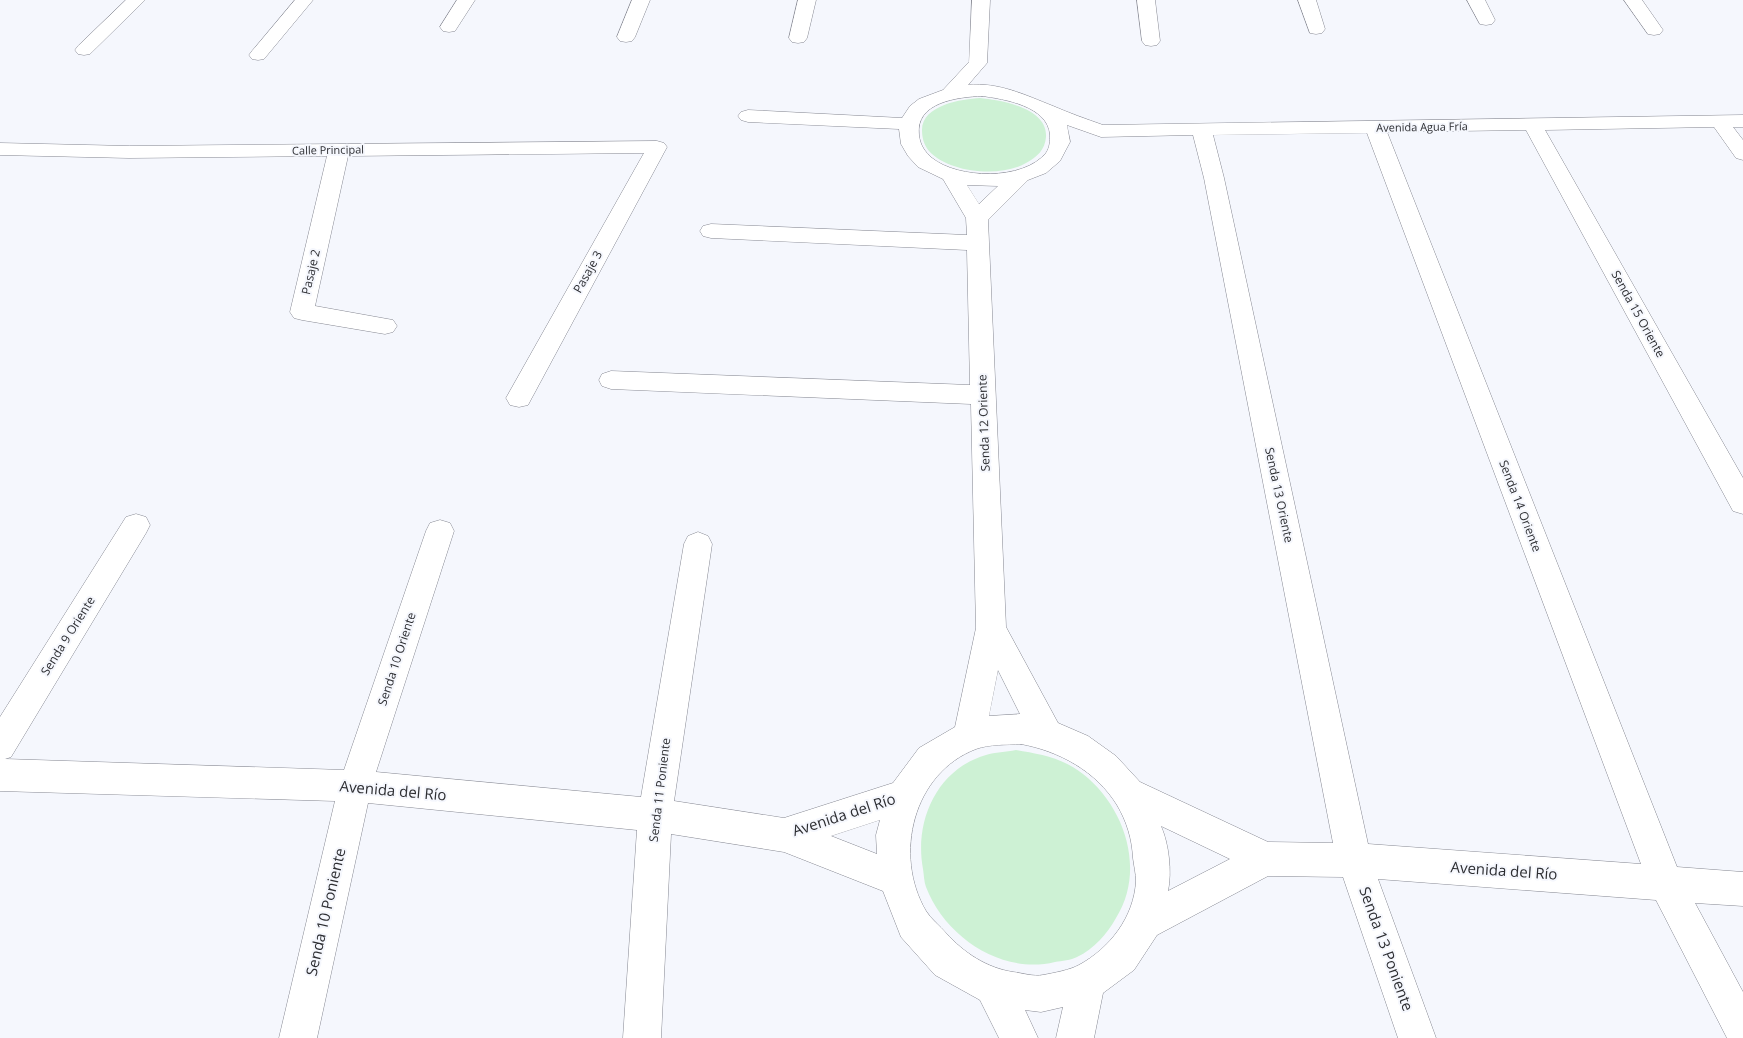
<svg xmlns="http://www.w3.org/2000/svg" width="1743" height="1038" viewBox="0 0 1743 1038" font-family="'Open Sans',sans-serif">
	<rect width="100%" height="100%" fill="#f5f7fd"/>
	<g fill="#cdf1d4">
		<path d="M 980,98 C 1001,100 1048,108 1046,137 C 1045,150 1037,157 1026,163 C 1001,178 949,173 929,151 C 924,145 922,138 922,130 C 922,105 962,99 980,98 Z"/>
		<path d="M 1016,750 C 1040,754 1063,758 1083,774 C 1125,807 1146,870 1116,918 C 1107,934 1094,949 1077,957 C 1071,960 1062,961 1055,962 C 1002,975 945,937 926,887 C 924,882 924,875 923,869 C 914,821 937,769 986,755 C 995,752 1006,752 1016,750 Z"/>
	</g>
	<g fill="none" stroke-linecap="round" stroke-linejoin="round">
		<g stroke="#868892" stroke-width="1">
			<g id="minor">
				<polygon points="126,0 145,0 90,54 84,55 78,54 75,50 78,46"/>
				<polygon points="295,0 313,0 264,59 258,60 252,59 249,55 252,51"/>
				<polygon points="457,0 475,0 455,31 449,32 443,31 440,27"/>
				<polygon points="632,0 650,0 635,37 632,41 626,42 620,41 617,37"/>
				<polygon points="798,0 816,0 807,38 804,42 798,43 792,42 789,38"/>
				<path d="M 972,0 L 990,0 L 987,63 L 968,85 C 999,82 1025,95 1053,106 C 1069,113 1086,119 1103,125 L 1743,115 L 1743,127 L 1733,127 L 1743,140 L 1743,160 L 1736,158 L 1714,127 L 1545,130 L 1743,478 L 1743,514 L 1733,511 L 1526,130 L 1387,132 L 1677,867 L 1743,872 L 1743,906 L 1695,903 L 1743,992 L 1743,1038 L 1727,1038 L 1656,900 L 1378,879 L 1436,1038 L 1398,1038 L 1343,877 L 1268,876 L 1157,935 L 1134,970 L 1103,993 L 1094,1038 L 1056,1038 L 1063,1007 L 1041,1012 L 1025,1010 L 1038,1038 L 999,1038 L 980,1000 L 935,975 L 901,937 L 883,891 L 784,852 L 671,834 L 661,1038 L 623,1038 L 637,830 L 368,803 L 317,1038 L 279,1038 L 335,801 L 0,791 L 0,717 L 126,517 L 136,514 L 146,517 L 150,525 L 146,533 L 11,757 L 5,759 L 344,770 L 426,531 L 430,523 L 440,520 L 450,523 L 454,531 L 376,772 L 641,797 L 684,544 L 688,536 L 698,532 L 708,536 L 712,544 L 674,801 L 784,818 L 893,783 L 919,748 L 955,727 L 976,628 L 971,404 L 611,389 L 602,386 L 599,380 L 602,374 L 611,371 L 970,385 L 967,250 L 711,238 L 703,236 L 700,231 L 703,226 L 711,224 L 967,235 L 966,218 L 943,179 L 918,167 L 908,156 L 901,144 L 899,129 L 748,122 L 741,120 L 738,116 L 741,112 L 748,110 L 902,118 L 910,106 L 919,99 L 943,90 L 969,62 ZM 982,96 C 1004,99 1048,106 1050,135 C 1050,141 1050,147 1046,153 C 1023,181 958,179 932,158 C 925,152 920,145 919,135 C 915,102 958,97 982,96 ZM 1067,125 L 1101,137 L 1193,135 L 1204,178 L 1333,843 L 1268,842 L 1140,782 L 1116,756 L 1088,736 L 1058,723 L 1006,627 L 988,220 L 1028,180 L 1046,173 L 1060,161 L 1070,142 ZM 1367,133 L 1641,864 L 1368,844 L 1224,178 L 1213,135 ZM 967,185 L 998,186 L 979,204 ZM 998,670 L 1020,714 L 989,716 ZM 1021,744 C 1059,751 1096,771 1117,805 C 1127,822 1132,839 1133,858 C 1134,866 1136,874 1136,881 C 1134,917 1110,948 1079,965 C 1070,970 1054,973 1043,975 C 1034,977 1022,973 1013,972 C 987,968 964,953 946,933 C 940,926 931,919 926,911 C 893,855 913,773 976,749 C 990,744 1006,745 1021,744 ZM 880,820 L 876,835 L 877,854 L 831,836 ZM 1161,826 L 1230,859 L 1168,891 C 1172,872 1169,844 1161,826 Z"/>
				<polygon points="1137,0 1155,0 1160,41 1157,45 1151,46 1145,45 1142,41"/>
				<polygon points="1298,0 1316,0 1325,29 1322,33 1316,34 1310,33"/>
				<polygon points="1467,0 1485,0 1495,20 1492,24 1486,25 1480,24"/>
				<polygon points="1624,0 1642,0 1663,30 1660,34 1654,35 1648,34"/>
				<polygon points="657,141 664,143 667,147 528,405 519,407 510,405 506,398 644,153 348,156 315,306 393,320 397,326 393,332 385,334 302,320 294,318 290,312 327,156 129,158 0,155 0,143 129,146"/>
			</g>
		</g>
		<use href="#minor" fill="#fff" fill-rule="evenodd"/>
	</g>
	<g text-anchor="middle" stroke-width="4" stroke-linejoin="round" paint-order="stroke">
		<g font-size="11" fill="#2d2e32" stroke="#f5f7fd">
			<text transform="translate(1422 127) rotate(-1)" y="4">Avenida Agua Fría</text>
			<text transform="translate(328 150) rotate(-1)" y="4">Calle Principal</text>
		</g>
		<g font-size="12" fill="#2d2e32" stroke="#f5f7fd">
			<text transform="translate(311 272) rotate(-77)" y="4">Pasaje 2</text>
			<text transform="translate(588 272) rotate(-61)" y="4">Pasaje 3</text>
			<text transform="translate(1638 314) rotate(61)" y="4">Senda 15 Oriente</text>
			<text transform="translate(984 423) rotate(-92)" y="4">Senda 12 Oriente</text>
			<text transform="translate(1279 495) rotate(78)" y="4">Senda 13 Oriente</text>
			<text transform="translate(1520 506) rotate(69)" y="4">Senda 14 Oriente</text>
			<text transform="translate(68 636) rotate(-58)" y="4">Senda 9 Oriente</text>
			<text transform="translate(397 659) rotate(-72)" y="4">Senda 10 Oriente</text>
			<text transform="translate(660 790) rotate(-83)" y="4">Senda 11 Poniente</text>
		</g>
		<g font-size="15" fill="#2d2e32" stroke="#f5f7fd">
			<text transform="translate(393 791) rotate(5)" y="5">Avenida del Río</text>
			<text transform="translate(844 815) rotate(-18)" y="5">Avenida del Río</text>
			<text transform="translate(1504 871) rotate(4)" y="5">Avenida del Río</text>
			<text transform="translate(326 912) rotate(-77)" y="5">Senda 10 Poniente</text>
			<text transform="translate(1386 949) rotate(70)" y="5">Senda 13 Poniente</text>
		</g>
	</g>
</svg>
